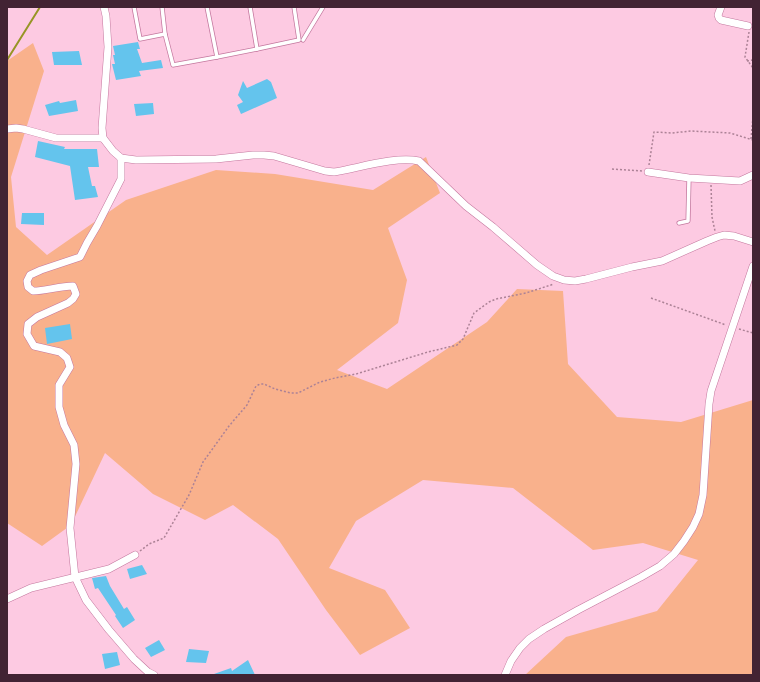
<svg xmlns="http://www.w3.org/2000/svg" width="760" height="682" viewBox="0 0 760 682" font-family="'Roboto Condensed',sans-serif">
	<rect width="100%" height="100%" fill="#fdcae2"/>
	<polygon fill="#f9b18c" points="33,43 44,71 11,177 16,227 47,255 126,200 216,170 275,174 373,190 426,157 440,193 388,228 407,280 398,323 337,370 387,389 487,322 517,289 563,291 568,364 617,417 681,422 753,400 753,675 525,675 566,637 657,611 698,560 643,543 593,550 513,488 423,480 356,521 329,568 385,590 410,628 360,655 326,610 278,539 233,505 205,520 153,494 105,453 71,525 42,546 7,523 7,61"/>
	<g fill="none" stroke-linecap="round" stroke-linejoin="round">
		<polyline stroke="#979525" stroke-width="2" points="7,60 40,7"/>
	</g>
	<g fill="#64c4ed">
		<polygon points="138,42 140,49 137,49 142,63 161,60 163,68 139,71 141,76 116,80 112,64 115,64 113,55 115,55 113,46"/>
		<polygon points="79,51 82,65 54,65 52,52"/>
		<polygon points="267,79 271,82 277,98 241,114 237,105 243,102 238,95 243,81 247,88"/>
		<polygon points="76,100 78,111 49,116 45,105 59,101 60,103"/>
		<polygon points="153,103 154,114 136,116 134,104"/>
		<polygon points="38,141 65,147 64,149 97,149 99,167 88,167 92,186 95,186 98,197 75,200 70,166 35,157"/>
		<polygon points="22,213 44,213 44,225 21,224"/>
		<polygon points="70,324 72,339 47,344 45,328"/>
		<polygon points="142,565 147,574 130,579 127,569"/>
		<polygon points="106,576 110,586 124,609 127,607 135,620 123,628 115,616 116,615 98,588 95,589 92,578"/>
		<polygon points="159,640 165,650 151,657 145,648"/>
		<polygon points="189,649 209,651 206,663 186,662"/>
		<polygon points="117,652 120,665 105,669 102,654"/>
		<polygon points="248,660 255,675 214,675 214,674 231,668 232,671"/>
	</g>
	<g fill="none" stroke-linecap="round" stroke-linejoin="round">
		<g stroke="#c4779e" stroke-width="5">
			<g id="service">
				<polyline points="134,7 140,39 165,34 173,65 217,57 207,7"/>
				<polyline points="162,7 165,34"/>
				<polyline points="303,40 323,7"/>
				<polyline points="257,49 299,40 294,7"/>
				<polyline points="217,57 257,49 250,7"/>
				<polyline points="679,223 688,221 689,178"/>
			</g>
		</g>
		<g stroke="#c4779e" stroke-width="8">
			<g id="minor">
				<path d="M 104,7 L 106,16 L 108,47 L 102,128 L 103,138 L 113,151 L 121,158 L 136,160 L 216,159 L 253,155 L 264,155 L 274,156 L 325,171 L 334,172 C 359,168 395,156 419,161 L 466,206 L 493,227 L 537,265 L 553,276 L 564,280 L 575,281 L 586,279 L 632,267 L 662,261 L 707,241 L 717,237 L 724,235 L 734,236 L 753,242"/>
				<polyline points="721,7 718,15 719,18 721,20 748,26"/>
				<polyline points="7,129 16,128 23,129 56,138 103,138"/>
				<path d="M 121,158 L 121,179 L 97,226 L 87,243 L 80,257 L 41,270 L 30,275 L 27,281 L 28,287 L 33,291 C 46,291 59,286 73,286 L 76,294 L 73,299 L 68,303 L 37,317 L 28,324 L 27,334 L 34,346 L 60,352 L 67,358 L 70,367 L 59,385 L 59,407 L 64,425 L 74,445 L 76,464 L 70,528 L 75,577 L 86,600 L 109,630 L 134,659 L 148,672 L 154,675"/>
				<polyline points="648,172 689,178 740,181 753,175"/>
				<polyline points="7,599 31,588 109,569 135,555"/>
				<polyline points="505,675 511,661 520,648 529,639 544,629 578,610 641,577 660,566 674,554 684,541 693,527 699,514 703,495 709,404 711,391 753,266"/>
			</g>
		</g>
		<g stroke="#ac8296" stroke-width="1.5" stroke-dasharray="2 2" stroke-linecap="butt">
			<polyline points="749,32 745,57 753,68"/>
			<polyline points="747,61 753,60"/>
			<polyline points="751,139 753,117"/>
			<polyline points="649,165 654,132 672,133 691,131 730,133 753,140"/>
			<polyline points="612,169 642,171"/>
			<polyline points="711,185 712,217 715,231"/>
			<polyline points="651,298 726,325"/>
			<polyline points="739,329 753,333"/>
			<polyline points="140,551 149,544 164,538 189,495 203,462 229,426 247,405 256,386 260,384 264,384 275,389 291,393 298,393 320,382 335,378 356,374 428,352 457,345 463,339 474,313 489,302 496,299 526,293 554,284"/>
		</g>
		<use href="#service" stroke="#fff" stroke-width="3.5"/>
		<use href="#minor" stroke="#fff" stroke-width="7"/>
	</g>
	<rect width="760" height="682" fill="none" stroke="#422333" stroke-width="16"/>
</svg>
